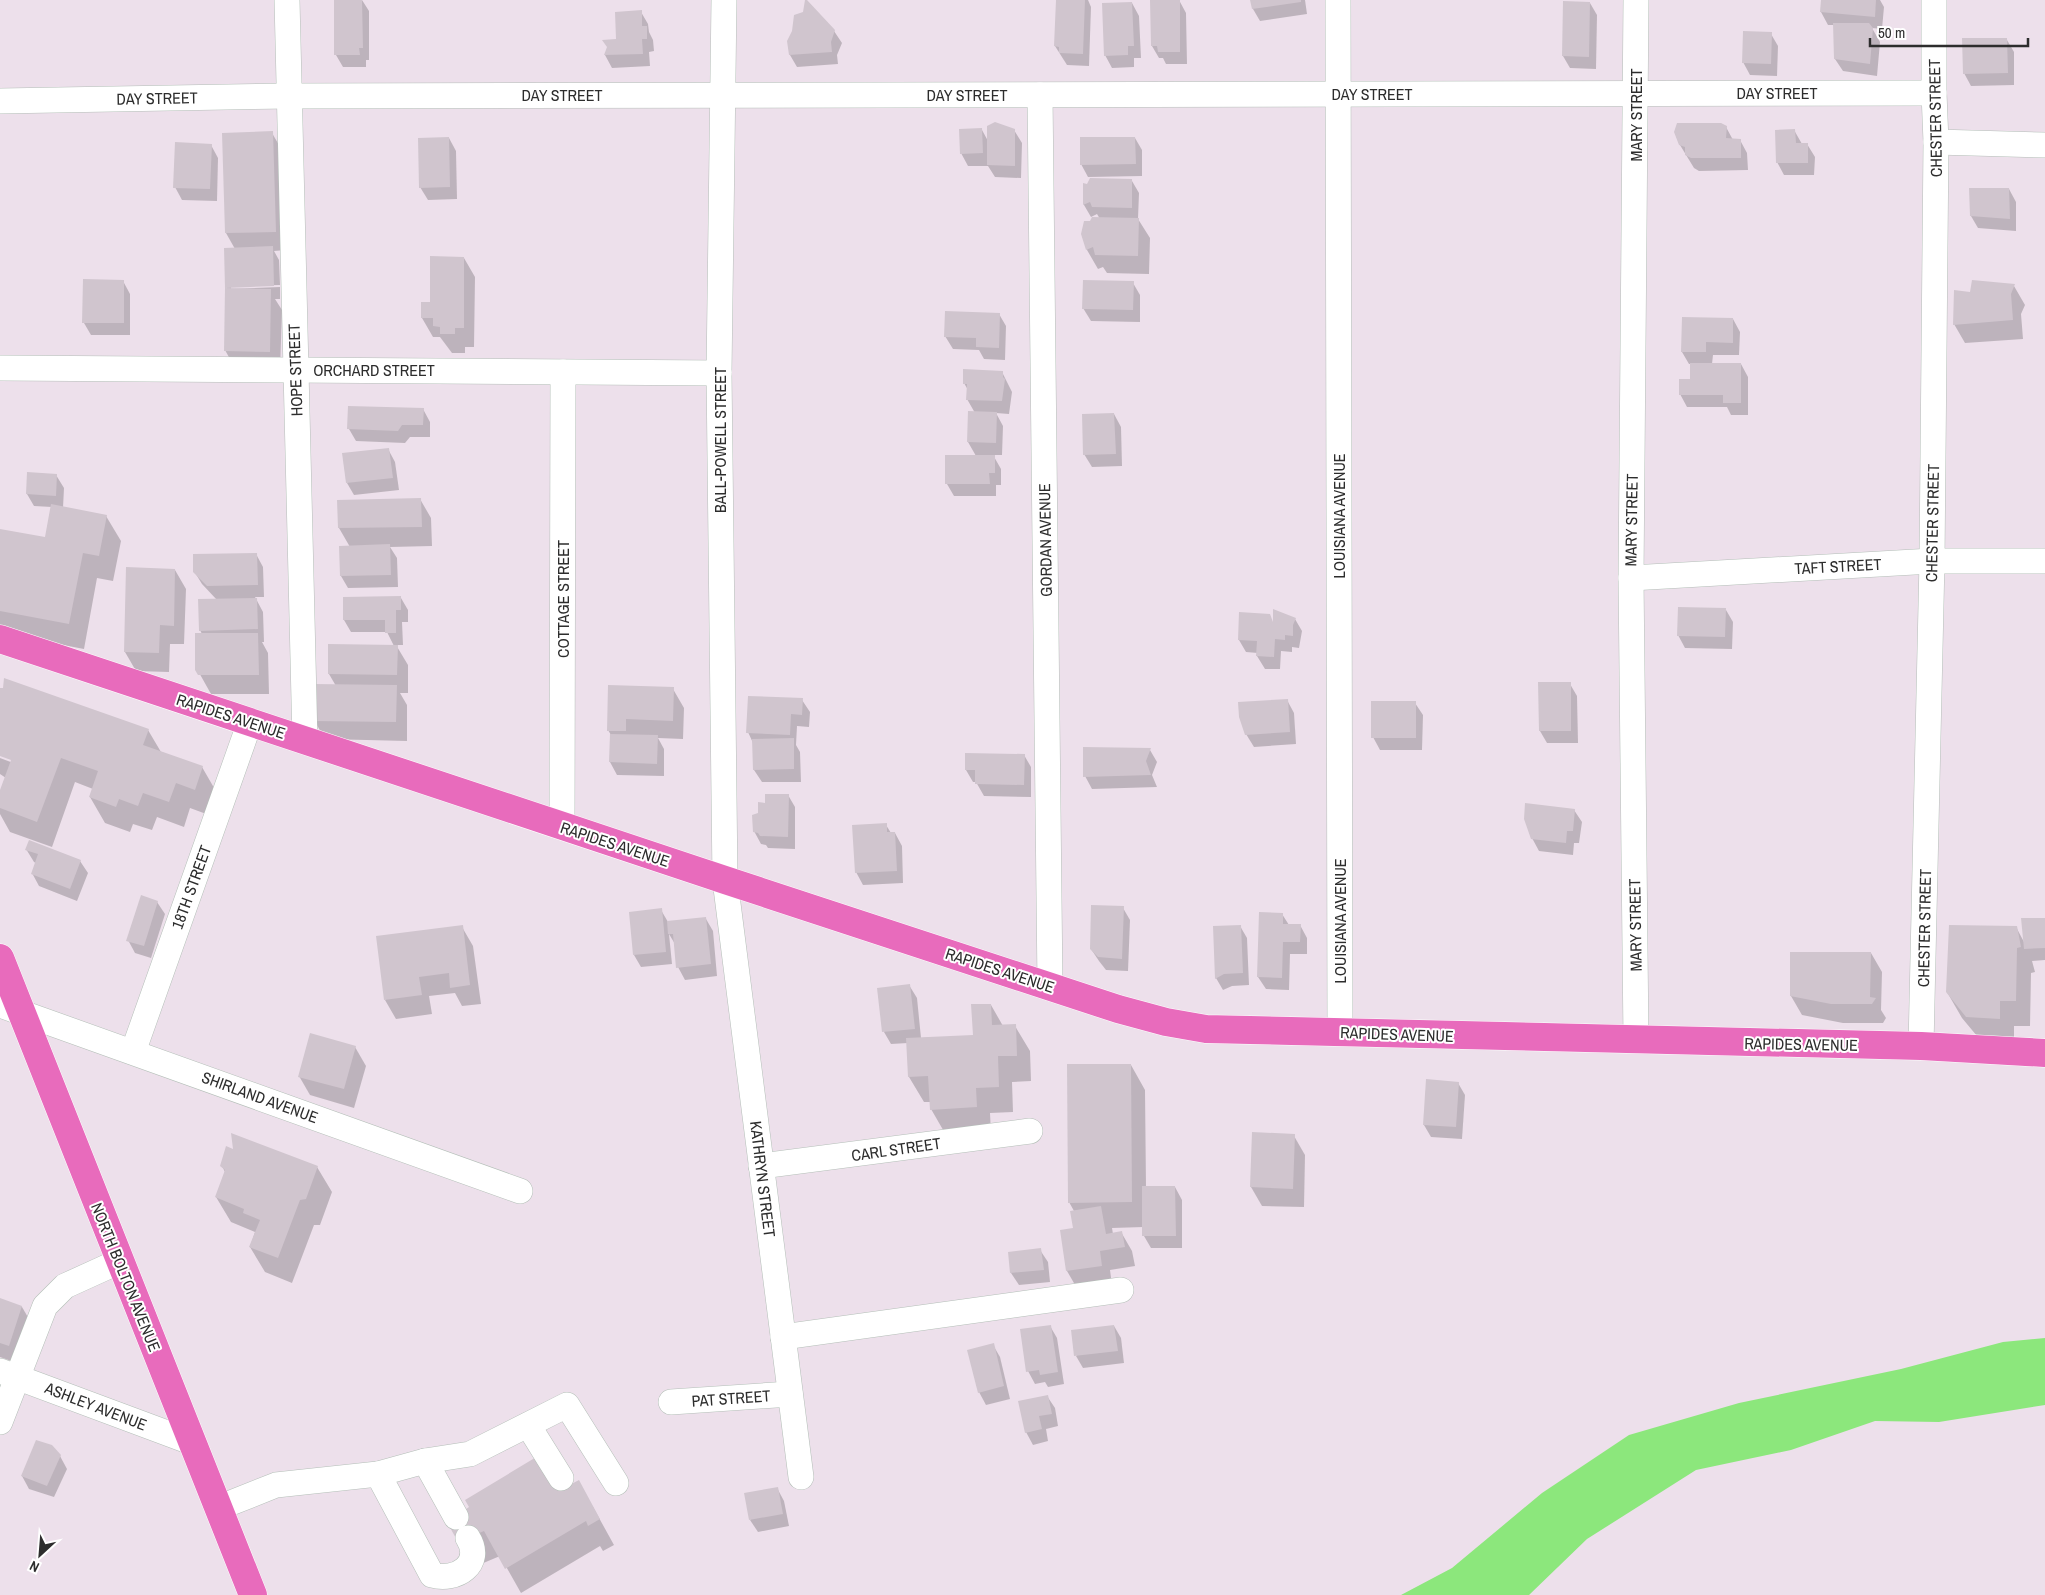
<svg xmlns="http://www.w3.org/2000/svg" width="2045" height="1595" viewBox="0 0 2045 1595" font-family="'Archivo Narrow',sans-serif">
	<rect width="100%" height="100%" fill="#ede0eb"/>
	<polygon fill="#8ce77c" points="2045,1338 2045,1405 1939,1422 1875,1421 1791,1450 1696,1470 1587,1539 1529,1595 1401,1595 1452,1568 1542,1493 1629,1435 1739,1403 1901,1369 2003,1342"/>
	<g fill="#0003">
		<polygon points="335,0 362,0 369,11 369,60 366,60 366,67 343,67 336,55"/>
		<polygon points="1057,0 1088,0 1091,7 1089,66 1067,65 1055,46"/>
		<polygon points="1179,0 1186,13 1187,64 1166,64 1163,58 1159,58 1152,46"/>
		<polygon points="1252,0 1305,0 1307,14 1260,21 1253,9"/>
		<polygon points="1822,0 1880,0 1884,7 1882,29 1872,28 1880,42 1877,76 1843,71 1835,59 1834,25 1828,25 1821,12"/>
		<polygon points="1132,3 1139,16 1141,58 1134,58 1134,67 1112,68 1105,55"/>
		<polygon points="1590,3 1597,15 1596,69 1570,68 1563,56"/>
		<polygon points="641,12 648,24 649,32 653,40 654,51 649,52 650,66 612,68 605,55 608,48 618,41"/>
		<polygon points="834,31 842,43 837,55 838,64 797,67 790,55 789,41"/>
		<polygon points="1771,34 1778,46 1777,76 1750,75 1743,62"/>
		<polygon points="2007,40 2014,52 2014,85 1971,86 1964,73"/>
		<polygon points="1726,127 1733,140 1740,140 1747,153 1748,170 1699,171 1694,168 1680,145"/>
		<polygon points="982,130 988,141 1014,130 1022,143 1021,178 995,177 988,166 968,166 961,153"/>
		<polygon points="1794,130 1802,144 1807,144 1815,157 1814,175 1784,175 1777,162"/>
		<polygon points="272,133 283,152 286,250 274,251 279,260 280,285 231,286 231,289 280,287 280,299 275,299 282,310 280,370 236,370 225,350 227,288 235,249 226,233"/>
		<polygon points="449,138 456,151 457,199 428,200 420,187"/>
		<polygon points="1135,138 1142,150 1142,176 1088,177 1081,164"/>
		<polygon points="211,145 218,158 217,201 182,200 175,187"/>
		<polygon points="1132,181 1139,193 1138,219 1150,238 1149,274 1107,273 1103,267 1098,269 1087,250 1091,222 1100,219 1097,214 1091,217 1084,205 1084,185"/>
		<polygon points="2009,189 2016,202 2016,231 1978,228 1971,216"/>
		<polygon points="464,258 475,277 474,347 465,347 465,353 452,353 440,337 433,337 422,318"/>
		<polygon points="123,281 130,294 130,335 91,335 84,323"/>
		<polygon points="1133,283 1140,295 1140,322 1091,321 1083,308"/>
		<polygon points="2014,286 2025,305 2021,314 2023,339 1965,343 1954,324 1971,294"/>
		<polygon points="999,314 1006,326 1005,360 984,359 979,350 953,349 945,336"/>
		<polygon points="1733,319 1740,332 1739,355 1713,355 1712,364 1741,364 1748,377 1748,415 1731,415 1727,407 1687,407 1680,394 1692,381 1692,364 1689,364 1682,352"/>
		<polygon points="1002,372 1012,392 1009,414 996,413 1003,426 1002,455 993,455 1001,469 1001,485 996,485 996,496 954,496 947,484 976,456 968,442 975,413 967,399 968,390 964,383"/>
		<polygon points="423,409 430,422 430,437 410,437 405,443 356,441 349,429"/>
		<polygon points="1114,414 1121,427 1122,466 1092,467 1084,454"/>
		<polygon points="388,449 395,462 399,490 354,495 347,483"/>
		<polygon points="56,475 64,488 63,508 106,516 121,541 113,581 97,578 84,649 1,633 0,631 0,535 46,539 52,507 34,506 27,494"/>
		<polygon points="420,499 431,518 432,546 390,547 397,558 398,587 348,588 341,576 340,547 350,547 339,528 339,501"/>
		<polygon points="256,554 263,567 264,597 255,597 263,612 264,642 262,642 268,653 269,694 211,694 197,669 202,634 200,630 217,600 202,584 194,571"/>
		<polygon points="128,569 175,570 186,589 184,644 170,644 169,672 136,671 125,652"/>
		<polygon points="401,598 408,610 408,622 402,622 403,645 396,645 408,665 408,693 400,693 407,705 407,741 325,739 314,720 336,686 329,674 394,646 387,632 351,632 344,620"/>
		<polygon points="1726,610 1733,622 1732,649 1685,648 1678,635"/>
		<polygon points="1295,619 1302,631 1299,648 1292,647 1292,652 1281,651 1280,669 1265,669 1257,656 1258,653 1246,652 1239,640 1274,624"/>
		<polygon points="1570,684 1577,696 1578,743 1547,743 1540,731"/>
		<polygon points="0,689 148,730 161,752 202,767 217,793 209,815 190,808 184,827 157,817 152,830 133,824 130,832 105,823 90,797 93,789 75,782 52,847 10,832 0,814 0,794 6,778 0,774 0,758 16,764 17,761 0,755"/>
		<polygon points="673,689 684,708 683,739 658,738 664,749 664,776 617,775 610,762 611,735 608,730"/>
		<polygon points="802,700 810,712 809,727 797,726 796,745 800,752 801,782 762,782 754,770 753,743 748,732"/>
		<polygon points="1287,700 1294,713 1296,744 1254,747 1246,734"/>
		<polygon points="1415,703 1423,715 1422,750 1380,750 1373,737"/>
		<polygon points="1150,750 1157,762 1152,775 1157,787 1092,789 1085,776"/>
		<polygon points="1024,755 1031,767 1031,797 984,796 976,782 973,782 966,770"/>
		<polygon points="788,795 795,807 795,849 768,848 766,845 761,844 754,831 759,814 767,804"/>
		<polygon points="1574,810 1582,822 1579,843 1574,843 1573,855 1539,851 1532,838"/>
		<polygon points="886,825 891,833 895,833 902,846 903,883 863,885 856,872"/>
		<polygon points="26,849 80,861 88,873 77,901 39,886 32,873 36,863 34,862"/>
		<polygon points="157,902 165,914 151,958 135,953 128,940"/>
		<polygon points="1123,908 1130,920 1128,971 1106,970 1099,961 1091,949"/>
		<polygon points="661,910 668,922 706,919 713,931 717,976 685,980 678,967 675,944 669,934 672,964 641,967 634,955"/>
		<polygon points="1282,914 1289,925 1300,925 1307,938 1307,954 1290,954 1289,990 1266,989 1258,977"/>
		<polygon points="2045,919 2045,960 2032,961 2035,972 2031,973 2030,1026 2014,1026 2014,1044 1982,1042 1962,1018 1947,992 2016,927 2024,942"/>
		<polygon points="1240,926 1247,938 1249,985 1232,986 1223,990 1216,978"/>
		<polygon points="462,927 473,946 481,1004 462,1006 455,993 429,996 432,1014 396,1019 385,1000"/>
		<polygon points="1871,953 1882,972 1881,1010 1886,1018 1883,1023 1843,1023 1802,1015 1791,996"/>
		<polygon points="909,985 917,998 921,1038 974,1036 991,1005 1003,1026 1015,1026 1030,1051 1031,1081 1012,1082 1013,1112 990,1113 991,1133 946,1135 931,1109 931,1102 924,1102 909,1077 908,1043 891,1044 884,1032"/>
		<polygon points="355,1047 366,1066 354,1108 310,1095 299,1076"/>
		<polygon points="1131,1065 1145,1090 1146,1188 1175,1187 1182,1200 1182,1248 1151,1248 1144,1236 1144,1227 1112,1228 1113,1234 1121,1232 1132,1251 1135,1266 1110,1270 1112,1285 1078,1290 1067,1271 1061,1231 1074,1229 1074,1211 1069,1202"/>
		<polygon points="1458,1083 1465,1095 1462,1139 1431,1137 1424,1125"/>
		<polygon points="1294,1136 1305,1155 1304,1207 1262,1206 1251,1187"/>
		<polygon points="222,1166 317,1167 332,1192 320,1225 314,1225 292,1283 265,1272 250,1247 255,1232 231,1222 216,1197 225,1172"/>
		<polygon points="1040,1250 1048,1262 1050,1282 1019,1285 1011,1273 1009,1253"/>
		<polygon points="0,1300 22,1307 33,1326 20,1364 0,1357"/>
		<polygon points="1050,1326 1057,1338 1064,1384 1048,1387 1045,1382 1035,1384 1028,1371"/>
		<polygon points="1114,1326 1121,1338 1124,1363 1083,1368 1076,1356"/>
		<polygon points="993,1345 1000,1357 1010,1399 986,1405 979,1392"/>
		<polygon points="1047,1396 1055,1408 1058,1426 1046,1429 1048,1441 1033,1445 1026,1432"/>
		<polygon points="60,1456 67,1469 54,1497 29,1489 22,1476"/>
		<polygon points="777,1488 784,1501 789,1526 758,1532 750,1520"/>
		<polygon points="593,1507 614,1545 603,1551 600,1546 521,1593 500,1556 474,1567 448,1522"/>
	</g>
	<g fill="#d0c5ce">
		<polygon points="334,0 362,0 363,48 359,48 360,55 334,55"/>
		<polygon points="805,0 807,0 835,30 831,42 832,52 789,55 787,41 792,31 794,15 803,12"/>
		<polygon points="1056,0 1085,0 1083,54 1059,53 1059,47 1054,46"/>
		<polygon points="1150,0 1180,0 1180,52 1158,52 1157,46 1151,46"/>
		<polygon points="1250,0 1301,0 1301,2 1252,9"/>
		<polygon points="1821,0 1876,0 1875,17 1820,12"/>
		<polygon points="1563,1 1590,2 1589,57 1562,56"/>
		<polygon points="1132,2 1134,46 1128,46 1128,55 1104,56 1102,3"/>
		<polygon points="642,10 642,26 647,26 647,39 642,39 643,54 604,55 607,47 602,40 616,39 615,12"/>
		<polygon points="1833,23 1869,23 1873,28 1870,64 1834,59"/>
		<polygon points="1743,31 1772,32 1771,64 1742,63"/>
		<polygon points="1962,38 2007,38 2008,73 1963,74"/>
		<polygon points="995,122 1015,129 1015,166 987,165 987,126"/>
		<polygon points="1677,123 1721,123 1727,126 1726,138 1741,139 1741,158 1691,158 1685,155 1685,147 1679,145 1674,132"/>
		<polygon points="982,128 983,153 960,154 959,129"/>
		<polygon points="1795,129 1796,143 1808,143 1808,163 1776,163 1775,130"/>
		<polygon points="273,131 276,232 225,233 222,133"/>
		<polygon points="449,137 450,187 419,188 418,138"/>
		<polygon points="1080,137 1135,137 1136,164 1080,165"/>
		<polygon points="175,142 212,144 210,189 173,188"/>
		<polygon points="1090,178 1132,179 1132,208 1092,207 1090,202 1083,205 1083,183 1087,184"/>
		<polygon points="1969,188 2009,188 2010,219 1970,216"/>
		<polygon points="1092,217 1139,218 1138,256 1095,255 1093,247 1086,250 1081,234 1084,221 1090,221"/>
		<polygon points="273,246 274,286 225,288 224,248"/>
		<polygon points="430,256 464,257 464,328 455,328 455,334 440,334 440,327 433,326 433,318 421,318 421,302 430,302"/>
		<polygon points="83,279 124,280 124,323 82,323"/>
		<polygon points="1083,280 1134,281 1133,310 1082,309"/>
		<polygon points="1972,280 2015,284 2011,294 2013,320 1953,325 1954,290 1970,292"/>
		<polygon points="225,288 271,289 270,352 224,351"/>
		<polygon points="945,311 1000,313 999,348 976,347 976,338 944,337"/>
		<polygon points="1682,317 1733,318 1733,343 1706,342 1706,352 1681,352"/>
		<polygon points="1690,363 1741,363 1741,403 1723,403 1723,395 1679,395 1679,379 1690,379"/>
		<polygon points="963,369 1003,371 1003,377 1005,379 1002,401 966,400 967,384 963,384"/>
		<polygon points="348,406 424,408 423,425 402,425 398,431 347,429"/>
		<polygon points="968,411 997,412 996,443 967,442"/>
		<polygon points="1114,413 1116,454 1083,455 1082,414"/>
		<polygon points="389,448 393,478 346,483 342,453"/>
		<polygon points="945,455 995,455 995,473 989,473 990,484 945,484"/>
		<polygon points="27,472 57,474 56,496 26,494"/>
		<polygon points="421,498 422,527 338,528 337,500"/>
		<polygon points="51,504 107,515 99,556 83,553 69,624 0,611 0,529 45,537"/>
		<polygon points="390,544 391,575 340,576 339,546"/>
		<polygon points="257,553 258,585 207,586 193,572 193,554"/>
		<polygon points="126,567 175,569 174,626 160,625 159,653 124,652"/>
		<polygon points="401,596 401,610 396,610 396,633 385,633 385,620 343,620 343,597"/>
		<polygon points="257,598 258,629 199,631 198,599"/>
		<polygon points="1678,607 1726,608 1725,637 1677,636"/>
		<polygon points="1273,609 1296,618 1293,625 1293,636 1285,635 1285,640 1275,639 1274,657 1256,656 1257,641 1238,640 1239,612 1270,614 1273,622"/>
		<polygon points="195,633 258,633 259,675 198,675 195,670"/>
		<polygon points="328,644 398,645 397,675 328,674"/>
		<polygon points="4,678 149,729 143,745 203,766 195,790 176,783 169,802 143,793 138,806 119,799 116,807 89,797 98,771 61,758 37,822 0,808 0,790 11,760 0,756 0,688 3,688"/>
		<polygon points="1538,682 1571,682 1571,731 1539,731"/>
		<polygon points="313,684 397,685 396,722 312,721"/>
		<polygon points="608,685 674,687 673,721 626,719 626,731 607,731"/>
		<polygon points="748,696 803,698 802,715 791,714 790,735 746,733"/>
		<polygon points="1288,699 1290,732 1245,735 1239,717 1238,702"/>
		<rect x="1371" y="701" width="45" height="37"/>
		<polygon points="610,734 658,735 657,764 609,762"/>
		<polygon points="794,738 794,769 753,770 752,739"/>
		<polygon points="1083,747 1151,748 1146,761 1151,775 1083,777"/>
		<polygon points="965,753 1025,754 1024,785 975,784 975,770 965,770"/>
		<polygon points="765,794 789,794 788,837 760,836 758,833 753,832 752,815 758,813 758,802 765,803"/>
		<polygon points="1525,803 1575,809 1573,831 1567,831 1566,843 1531,839 1524,819"/>
		<polygon points="887,823 887,832 895,832 897,871 855,873 852,825"/>
		<polygon points="29,840 81,860 70,889 31,874 38,854 25,850"/>
		<polygon points="141,895 158,901 144,946 126,941"/>
		<polygon points="1091,905 1124,906 1122,959 1098,957 1090,949"/>
		<polygon points="662,908 666,952 633,955 629,912"/>
		<polygon points="1259,912 1283,913 1283,924 1301,924 1300,942 1283,942 1282,978 1257,977"/>
		<polygon points="706,917 711,964 676,968 673,934 668,934 667,921"/>
		<polygon points="2021,918 2045,918 2045,948 2024,949"/>
		<polygon points="463,925 470,985 450,988 449,973 419,977 422,995 384,1000 376,936"/>
		<polygon points="1241,925 1243,973 1224,974 1215,979 1213,926"/>
		<polygon points="1949,925 2017,926 2021,947 2017,948 2016,1001 2000,1001 2000,1019 1966,1017 1946,992"/>
		<polygon points="1790,952 1871,952 1870,997 1876,998 1872,1004 1831,1004 1790,996"/>
		<polygon points="910,984 915,1029 882,1032 877,988"/>
		<polygon points="971,1004 991,1004 992,1025 1016,1024 1017,1056 998,1056 999,1087 976,1088 977,1107 930,1110 928,1076 908,1077 906,1038 973,1035"/>
		<polygon points="310,1033 356,1046 344,1089 298,1077"/>
		<polygon points="1067,1064 1131,1064 1132,1202 1068,1203"/>
		<polygon points="1426,1079 1459,1082 1456,1127 1423,1125"/>
		<polygon points="1252,1132 1295,1134 1293,1189 1250,1187"/>
		<polygon points="231,1133 318,1166 306,1199 300,1200 278,1258 249,1247 260,1220 243,1213 244,1209 215,1197 225,1170 220,1166 226,1146 233,1149"/>
		<polygon points="1142,1186 1175,1186 1176,1236 1142,1236"/>
		<polygon points="1101,1206 1106,1234 1122,1231 1125,1247 1100,1251 1102,1266 1066,1271 1060,1230 1073,1228 1070,1211"/>
		<polygon points="1041,1248 1044,1270 1010,1273 1008,1252"/>
		<polygon points="0,1298 22,1306 9,1346 0,1343"/>
		<polygon points="1051,1325 1058,1372 1040,1375 1039,1370 1026,1372 1020,1329"/>
		<polygon points="1114,1325 1118,1351 1074,1356 1071,1330"/>
		<polygon points="994,1343 1004,1386 978,1393 967,1350"/>
		<polygon points="1048,1395 1052,1414 1039,1416 1042,1429 1025,1433 1018,1401"/>
		<polygon points="36,1440 52,1445 61,1455 47,1486 21,1476"/>
		<polygon points="538,1456 560,1490 579,1480 600,1519 588,1526 586,1521 505,1569 484,1531 458,1542 447,1522 469,1507 465,1500"/>
		<polygon points="778,1487 783,1514 749,1520 744,1493"/>
	</g>
	<g fill="none" stroke-linecap="round" stroke-linejoin="round">
		<g stroke="#b4bfb8" stroke-width="26">
			<g id="minor">
				<polyline points="287,0 305,741"/>
				<polyline points="724,0 719,373 725,880 801,1477"/>
				<polyline points="1338,0 1340,1032"/>
				<polyline points="1040,95 1050,986"/>
				<polyline points="0,101 288,96 1934,93"/>
				<polyline points="1936,142 2045,145"/>
				<polyline points="0,368 719,373"/>
				<polyline points="1631,578 1932,561 2045,561"/>
				<polyline points="562,827 563,372"/>
				<polyline points="0,1005 520,1191"/>
				<polyline points="1636,1040 1631,578 1636,0"/>
				<polyline points="1921,1046 1932,561 1936,142 1934,93 1934,0"/>
				<polyline points="133,1052 250,722"/>
				<polyline points="761,1166 1030,1131"/>
				<polyline points="783,1337 1121,1290"/>
				<polyline points="0,1371 191,1442"/>
				<polyline points="671,1402 790,1394"/>
				<polyline points="0,1422 45,1306 65,1286 120,1261"/>
				<polyline points="528,1425 561,1478"/>
				<polyline points="425,1461 470,1454 567,1405 616,1483"/>
				<polyline points="378,1474 425,1461 456,1517"/>
				<path d="M 218,1508 L 276,1485 L 378,1474 L 432,1575 C 456,1582 484,1564 468,1538"/>
			</g>
		</g>
		<g stroke="#fff" stroke-width="29">
			<g id="major">
				<polyline points="0,639 725,880 1118,1009 1166,1022 1206,1029 1921,1046 2045,1053"/>
				<polyline points="0,958 253,1595"/>
			</g>
		</g>
		<use href="#minor" stroke="#fff" stroke-width="25"/>
		<use href="#major" stroke="#e86bbc" stroke-width="28"/>
	</g>
	<g text-anchor="middle" stroke-width="4" stroke-linejoin="round" paint-order="stroke">
		<g font-size="16" fill="#2d2d2d" stroke="#fff">
			<text x="1777" y="99">DAY STREET</text>
			<text x="1372" y="100">DAY STREET</text>
			<text x="562" y="101">DAY STREET</text>
			<text x="967" y="101">DAY STREET</text>
			<text transform="translate(157 98) rotate(-1)" y="6">DAY STREET</text>
			<text transform="translate(1636 115) rotate(-90)" y="6">MARY STREET</text>
			<text transform="translate(1935 118) rotate(-91)" y="6">CHESTER STREET</text>
			<text transform="translate(295 370) rotate(-92)" y="6">HOPE STREET</text>
			<text x="374" y="376">ORCHARD STREET</text>
			<text transform="translate(720 440) rotate(-90)" y="6">BALL-POWELL STREET</text>
			<text transform="translate(1339 516) rotate(-90)" y="6">LOUISIANA AVENUE</text>
			<text transform="translate(1631 520) rotate(-89)" y="6">MARY STREET</text>
			<text transform="translate(1932 523) rotate(-89)" y="6">CHESTER STREET</text>
			<text transform="translate(1045 540) rotate(-91)" y="6">GORDAN AVENUE</text>
			<text transform="translate(1838 566) rotate(-3)" y="6">TAFT STREET</text>
			<text transform="translate(563 599) rotate(-90)" y="6">COTTAGE STREET</text>
			<text transform="translate(231 716) rotate(18)" y="6">RAPIDES AVENUE</text>
			<text transform="translate(615 844) rotate(18)" y="6">RAPIDES AVENUE</text>
			<text transform="translate(191 887) rotate(-70)" y="6">18TH STREET</text>
			<text transform="translate(1340 921) rotate(-90)" y="6">LOUISIANA AVENUE</text>
			<text transform="translate(1635 925) rotate(-91)" y="6">MARY STREET</text>
			<text transform="translate(1924 928) rotate(-89)" y="6">CHESTER STREET</text>
			<text transform="translate(1000 970) rotate(18)" y="6">RAPIDES AVENUE</text>
			<text transform="translate(1397 1034) rotate(2)" y="6">RAPIDES AVENUE</text>
			<text transform="translate(1801 1044) rotate(1)" y="6">RAPIDES AVENUE</text>
			<text transform="translate(260 1097) rotate(20)" y="6">SHIRLAND AVENUE</text>
			<text transform="translate(896 1149) rotate(-8)" y="6">CARL STREET</text>
			<text transform="translate(763 1179) rotate(83)" y="6">KATHRYN STREET</text>
			<text transform="translate(126 1277) rotate(68)" y="6">NORTH BOLTON AVENUE</text>
			<text transform="translate(731 1398) rotate(-4)" y="6">PAT STREET</text>
			<text transform="translate(96 1406) rotate(21)" y="6">ASHLEY AVENUE</text>
		</g>
	</g>
	<g transform="translate(40 1555) rotate(206)" stroke="#ffffff" stroke-width="4" paint-order="stroke">
	<path d="M0-4L9 19L0 12L-9 19Z" fill="#2d2d2d"/>
	<text y="-8" font-size="14" font-weight="bold" text-anchor="middle" fill="#2d2d2d">N</text>
	</g>
	<path d="M1870 38v8h158v-8" fill="none" stroke="#2d2d2d" stroke-width="2.5"/>
	<text x="1878" y="38" font-size="15" fill="#2d2d2d" stroke="#ffffff" stroke-width="4" paint-order="stroke">50 m</text>
</svg>
